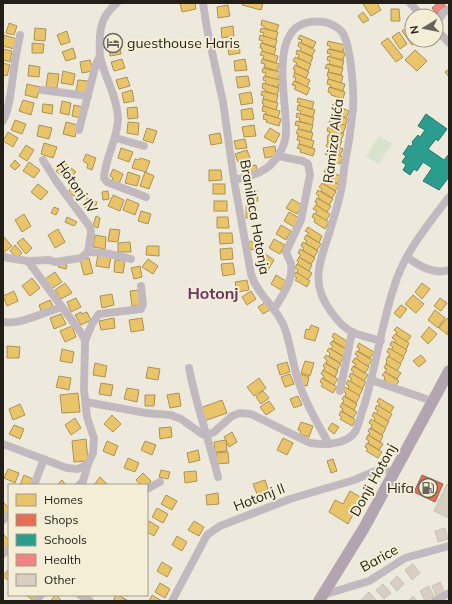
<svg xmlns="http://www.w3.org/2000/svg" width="452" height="604" viewBox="0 0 452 604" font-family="Mulish,sans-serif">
	<rect width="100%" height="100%" fill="#edeadd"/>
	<polygon fill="#d9e2cc" points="379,136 392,144 379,164 366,156"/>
	<g fill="#e9c46a" stroke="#ad9251">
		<polygon points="180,3 195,3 196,9 182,12"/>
		<polygon points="243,3 263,3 261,10 242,5"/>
		<polygon points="365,3 377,3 381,10 371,16 363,4"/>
		<polygon points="228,5 230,16 218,18 217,7"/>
		<polygon points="391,9 399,9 400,21 391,21"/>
		<polygon points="363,12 369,20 363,23 358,16"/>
		<polygon points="262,20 279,25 276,32 264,28 264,26 261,25"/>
		<polygon points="9,23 17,26 14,35 6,33"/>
		<polygon points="411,25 412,27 412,40 419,40 412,45 402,31"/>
		<polygon points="233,26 234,36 222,38 221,28"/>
		<polygon points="35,28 46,29 45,41 34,40"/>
		<polygon points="261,28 278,32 276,40 263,36 264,33 260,32"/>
		<polygon points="67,31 70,42 61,45 57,35"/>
		<polygon points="399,32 407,44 400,49 392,37"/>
		<polygon points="4,35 17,39 14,49 3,46"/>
		<polygon points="260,35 277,40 275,47 262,43 263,41 259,40"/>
		<polygon points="300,35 316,42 313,48 301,43 302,40 298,39"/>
		<polygon points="388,38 403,57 396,62 381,43"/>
		<polygon points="328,41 345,45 343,52 330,49 330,46 327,45"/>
		<polygon points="299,42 315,50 312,56 300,51 301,48 298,46"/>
		<polygon points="32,43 44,44 43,53 32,53"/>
		<polygon points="119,43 121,54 110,56 109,44"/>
		<polygon points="239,43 240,53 229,55 227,45"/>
		<polygon points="261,43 276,48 274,55 262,51 262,48 260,48"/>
		<polygon points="73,48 76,58 66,61 62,52"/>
		<polygon points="3,49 12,51 10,62 3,60"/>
		<polygon points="328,49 345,53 343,60 330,57 331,54 327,53"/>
		<polygon points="297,50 313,57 310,64 298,58 299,55 296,54"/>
		<polygon points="415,50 427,61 417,71 405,60"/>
		<polygon points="262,51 278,56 276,63 263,59 264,56 260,55"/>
		<polygon points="328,56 344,61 342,68 329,64 330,61 327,60"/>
		<polygon points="295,57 311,64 308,71 296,65 297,63 293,61"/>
		<polygon points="122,59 125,68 114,71 111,62"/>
		<polygon points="245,59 247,70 235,71 234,61"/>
		<polygon points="262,59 279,64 277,71 264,67 265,64 261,63"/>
		<polygon points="90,60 93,71 82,73 80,62"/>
		<polygon points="3,63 10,65 7,76 3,75"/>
		<polygon points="327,64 343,68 341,75 328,72 329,69 325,68"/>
		<polygon points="29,65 40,67 39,77 28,76"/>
		<polygon points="295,65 309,72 306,78 294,73 295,70 293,69"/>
		<polygon points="263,68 280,72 278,80 265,76 266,73 262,72"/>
		<polygon points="449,69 449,77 445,72"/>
		<polygon points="63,71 75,74 73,85 61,83"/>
		<polygon points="328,72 343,76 341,83 328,79 329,77 327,76"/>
		<polygon points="48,73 59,74 57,88 46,87"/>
		<polygon points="295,73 310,80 307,87 295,81 296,78 293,77"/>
		<polygon points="248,76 250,86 238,88 236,77"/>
		<polygon points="264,76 280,80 278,87 265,84 266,81 263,80"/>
		<polygon points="127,77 130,86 119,89 116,80"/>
		<polygon points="328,79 345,84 343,91 330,87 331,85 327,84"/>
		<polygon points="78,80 88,81 86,93 76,91"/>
		<polygon points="294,81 310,88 307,95 294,89 296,86 292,85"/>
		<polygon points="263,83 279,88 277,95 265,91 265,89 262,88"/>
		<polygon points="27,84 40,87 37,98 25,95"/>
		<polygon points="329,87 345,92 343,99 331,95 331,93 328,92"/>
		<polygon points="132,90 134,101 124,103 122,93"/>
		<polygon points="262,91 278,95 276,103 263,99 264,96 261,95"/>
		<polygon points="251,92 253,103 241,105 239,94"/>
		<polygon points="298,98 314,102 312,109 299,106 300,103 297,102"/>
		<polygon points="263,99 278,103 276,110 263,106 264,104 262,103"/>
		<polygon points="23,100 34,103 31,115 19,111"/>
		<polygon points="62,101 71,103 69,115 60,113"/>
		<polygon points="43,104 53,105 52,114 42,112"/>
		<polygon points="333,104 349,111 346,118 334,112 335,110 331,108"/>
		<polygon points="74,105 83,107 81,118 72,116"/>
		<polygon points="298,105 315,110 313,117 300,114 301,111 297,110"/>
		<polygon points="263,106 280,111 278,118 265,114 266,112 262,111"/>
		<polygon points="137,107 138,118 128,119 127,108"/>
		<polygon points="252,108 254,119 242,120 241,110"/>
		<polygon points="332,112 348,119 345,126 333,120 334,118 330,116"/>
		<polygon points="297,113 314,118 312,125 299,121 300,118 296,117"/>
		<polygon points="264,114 281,119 279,126 266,122 267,120 263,119"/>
		<polygon points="330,119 346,126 343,133 331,128 332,125 329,123"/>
		<polygon points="15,120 26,124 22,134 11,130"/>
		<polygon points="296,121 313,125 311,132 298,129 299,126 295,125"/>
		<polygon points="66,122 78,125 75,137 63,134"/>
		<polygon points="128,122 139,123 138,135 127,133"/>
		<polygon points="39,125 52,128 49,139 37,136"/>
		<polygon points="254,125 256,136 244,137 242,127"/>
		<polygon points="328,127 344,134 341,140 329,135 330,132 327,131"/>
		<polygon points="147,128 157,131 153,143 143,140"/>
		<polygon points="270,128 280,134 275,143 264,137"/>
		<polygon points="298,129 313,133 311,140 298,136 298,134 296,133"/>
		<polygon points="8,132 18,138 13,147 3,141"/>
		<polygon points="220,133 222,143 211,145 209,135"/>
		<polygon points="328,135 342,141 339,148 327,142 328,140 327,139"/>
		<polygon points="298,136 314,141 312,148 299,144 300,141 297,140"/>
		<polygon points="245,139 247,148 236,149 234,141"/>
		<polygon points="328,142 343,149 340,156 328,150 329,148 326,146"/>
		<polygon points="44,143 57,147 53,158 41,154"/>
		<polygon points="299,144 315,149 313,156 300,152 301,149 297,148"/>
		<polygon points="26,145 34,150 27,161 19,156"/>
		<polygon points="275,146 276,156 265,158 263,148"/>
		<polygon points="121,148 133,152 129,162 118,158"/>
		<polygon points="247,150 250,158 238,162 235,154"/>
		<polygon points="327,150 343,157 340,164 327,158 329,156 325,154"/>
		<polygon points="86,154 96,158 92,170 87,168 88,164 83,161"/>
		<polygon points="140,158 150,161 146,172 132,168 135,159 139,160"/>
		<polygon points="15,160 20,165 15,170 10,166"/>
		<polygon points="29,162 40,170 34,178 23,171"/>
		<polygon points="64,162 76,172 68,181 56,171"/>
		<polygon points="256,165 258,176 246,177 244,167"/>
		<polygon points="326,168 341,177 337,184 325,177 327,174 324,172"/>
		<polygon points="113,169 123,174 119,184 112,181 113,178 110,176"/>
		<polygon points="209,170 221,170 222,180 209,181"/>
		<polygon points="128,172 140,176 137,186 125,183"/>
		<polygon points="145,172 154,176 149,189 140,186"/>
		<polygon points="324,176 339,185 335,191 324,184 325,182 322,180"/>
		<polygon points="73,183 83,189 79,198 68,193"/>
		<polygon points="322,183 336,192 332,198 321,191 322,189 319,187"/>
		<polygon points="38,184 48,192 41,200 31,192"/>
		<rect x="213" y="184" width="12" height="10"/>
		<polygon points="257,190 258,201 246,202 245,192"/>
		<polygon points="318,190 333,199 329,205 318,198 319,196 316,194"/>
		<polygon points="108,191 109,199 103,200 102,192"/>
		<polygon points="113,195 124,200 120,211 108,206"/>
		<polygon points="87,198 97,202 94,211 84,207"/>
		<polygon points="317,198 331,206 327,212 316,205 317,203 315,202"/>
		<polygon points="127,199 139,204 135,215 123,210"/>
		<polygon points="292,199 302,205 297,214 286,208"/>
		<rect x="214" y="201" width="13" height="10"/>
		<polygon points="316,205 330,214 326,221 315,214 317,211 313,209"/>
		<rect x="246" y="206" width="10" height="12"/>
		<polygon points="54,207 59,209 56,215 51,213"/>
		<polygon points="141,211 151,214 148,224 138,221"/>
		<polygon points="289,212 299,218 294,227 284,221"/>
		<polygon points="314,213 329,222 325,229 314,222 315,219 312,217"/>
		<polygon points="24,214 31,226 22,232 15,220"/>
		<polygon points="96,216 100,218 98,228 93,226"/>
		<polygon points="67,217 77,222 74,226 65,222"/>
		<polygon points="217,217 228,217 229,228 217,228"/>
		<polygon points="281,225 291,231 286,240 276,234"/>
		<polygon points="308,227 322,236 319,243 307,235 309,233 305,231"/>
		<polygon points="58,229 65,242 55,248 48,235"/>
		<polygon points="110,229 120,230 118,242 108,241"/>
		<polygon points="219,233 232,233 233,243 220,244"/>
		<polygon points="95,235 106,237 105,249 93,247"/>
		<polygon points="306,235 321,244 317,250 305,243 307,241 304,239"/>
		<polygon points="3,236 12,246 3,253"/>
		<polygon points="23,238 32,248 26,254 17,243"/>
		<polygon points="274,239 285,245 280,254 269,248"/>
		<polygon points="257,240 259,248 250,250 248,242"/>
		<polygon points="130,242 131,252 118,252 118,243"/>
		<polygon points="303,242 318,251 314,257 302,250 304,248 301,246"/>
		<polygon points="15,245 22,253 17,258 10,251"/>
		<polygon points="147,246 159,246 159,256 146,255"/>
		<polygon points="232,248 233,259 221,260 220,249"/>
		<polygon points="300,249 315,258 311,264 299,257 301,255 298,253"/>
		<polygon points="98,254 111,257 109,268 96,266"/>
		<polygon points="265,254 274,260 268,270 259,264"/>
		<polygon points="299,257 312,265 309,271 297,264 299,262 297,261"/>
		<polygon points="89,258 93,273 84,275 80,260"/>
		<polygon points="148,259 158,266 153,274 142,267"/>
		<polygon points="115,260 125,261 123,273 114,272"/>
		<polygon points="60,263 67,265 66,269 58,267"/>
		<polygon points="233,263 235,274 223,276 221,264"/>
		<polygon points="297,264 312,273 308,280 297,273 298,270 295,268"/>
		<polygon points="140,266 142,277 134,279 131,268"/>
		<polygon points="55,272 62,282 51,289 45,279"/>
		<polygon points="296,272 310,281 307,287 295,280 297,278 294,276"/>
		<polygon points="276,275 286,281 281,290 271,284"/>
		<polygon points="32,278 40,288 30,296 22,286"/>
		<polygon points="247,280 249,290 237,292 235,282"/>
		<polygon points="65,283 72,293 61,299 55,290"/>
		<polygon points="422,283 430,289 422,299 415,292"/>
		<polygon points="139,290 141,305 132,306 130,291"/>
		<polygon points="14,291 18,301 7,306 3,296"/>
		<polygon points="251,291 256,299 247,305 242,297"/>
		<polygon points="112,294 114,305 102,308 100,296"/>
		<polygon points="413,295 424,304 416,313 405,304"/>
		<polygon points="76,298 81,307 71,312 67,302"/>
		<polygon points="440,298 447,303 441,311 434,306"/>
		<polygon points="50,300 55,311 43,316 39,305"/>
		<polygon points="266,302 270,310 263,314 258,307"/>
		<polygon points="401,305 407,309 400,318 394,313"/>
		<polygon points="435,310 445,318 438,328 428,320"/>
		<polygon points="81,312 82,314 87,312 91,320 81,325 75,315"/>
		<polygon points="61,314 66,324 54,329 50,318"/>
		<polygon points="114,318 115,328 101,330 99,321"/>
		<polygon points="142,318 144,330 131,332 129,320"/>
		<polygon points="447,318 449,320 448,335 439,328"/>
		<polygon points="311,325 319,328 315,341 304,338 306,329 309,330"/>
		<polygon points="72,326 76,337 65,342 60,331"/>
		<polygon points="397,327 411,336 407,342 396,335 397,332 394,330"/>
		<polygon points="429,327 437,334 428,344 421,337"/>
		<polygon points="334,333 348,342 345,348 333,341 335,339 332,337"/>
		<polygon points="395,334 409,343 406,350 394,342 396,340 392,338"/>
		<polygon points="332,341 347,350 343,356 331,349 333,346 330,344"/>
		<polygon points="392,341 407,350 403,357 391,350 393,347 390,345"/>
		<polygon points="359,343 374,352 370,358 358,351 360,349 357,347"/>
		<polygon points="7,346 20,347 19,358 7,358"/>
		<polygon points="329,348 344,357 340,363 329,356 330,353 327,351"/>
		<polygon points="389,348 404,357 400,364 388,357 390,354 387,352"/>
		<polygon points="62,349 74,352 72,363 60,361"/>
		<polygon points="357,351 372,360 368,366 356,359 358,356 355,354"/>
		<polygon points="326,355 341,364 337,370 326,363 327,360 324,358"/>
		<polygon points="421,355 426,361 419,367 413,361"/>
		<polygon points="388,356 401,364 397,371 386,364 387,361 386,360"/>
		<polygon points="355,358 369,367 365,373 354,366 356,364 352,362"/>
		<polygon points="305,361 314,363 310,376 301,373"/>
		<polygon points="287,362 290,372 280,375 277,365"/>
		<polygon points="95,363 107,366 105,377 93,375"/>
		<polygon points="325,363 338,371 335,377 323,370 325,368 323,366"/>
		<polygon points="386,364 401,373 397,379 385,372 387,369 384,368"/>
		<polygon points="353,366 368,375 364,381 352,374 354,372 351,370"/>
		<polygon points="148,367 160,369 158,380 146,378"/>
		<polygon points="323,370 338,379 334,385 323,378 324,376 321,374"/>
		<polygon points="385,372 399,381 395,387 384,380 385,377 382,375"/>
		<polygon points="351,373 366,382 362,389 350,382 352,379 349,377"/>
		<polygon points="290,374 294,384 285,387 281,377"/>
		<polygon points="301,374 309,377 307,386 299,384"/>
		<polygon points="59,376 71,378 69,390 56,387"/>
		<polygon points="259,378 266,388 254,396 247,387"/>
		<polygon points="322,378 337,387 333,393 321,386 323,384 320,382"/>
		<polygon points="348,380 363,389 359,396 348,389 349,386 346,384"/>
		<polygon points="101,383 113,385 111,396 99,394"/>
		<polygon points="345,387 360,396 356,403 345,396 346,393 343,391"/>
		<polygon points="127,388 139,390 137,402 124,399"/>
		<polygon points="263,391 269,398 261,404 256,397"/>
		<polygon points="78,393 80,412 62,413 60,395"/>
		<polygon points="179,393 181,406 170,408 167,395"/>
		<polygon points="145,395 155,395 154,406 145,406"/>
		<polygon points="298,396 302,405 294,408 290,399"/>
		<polygon points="344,396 357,404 354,410 342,403 344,401 342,399"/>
		<polygon points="379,398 394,407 390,413 378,406 380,404 377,402"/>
		<polygon points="222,400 227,413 204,421 200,408"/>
		<polygon points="269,401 275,409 266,415 260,407"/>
		<polygon points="342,403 357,412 353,418 342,411 343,409 340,407"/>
		<polygon points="20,404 25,415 13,420 9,409"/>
		<polygon points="377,405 392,414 388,421 376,414 378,411 375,409"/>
		<polygon points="341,411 356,420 352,426 340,419 342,417 339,415"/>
		<polygon points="374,412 389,422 385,428 374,421 375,418 372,416"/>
		<polygon points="112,415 121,424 113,432 104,424"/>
		<polygon points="75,418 81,428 71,435 65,425"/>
		<polygon points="371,419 386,428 382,435 371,428 372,425 369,423"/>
		<polygon points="301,422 313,426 309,437 300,434 301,431 298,430"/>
		<polygon points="332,423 339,427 334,434 328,429"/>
		<polygon points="14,425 24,429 20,439 9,434"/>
		<polygon points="171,427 172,437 160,439 159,428"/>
		<polygon points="370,428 383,436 380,442 368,435 370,433 368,431"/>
		<polygon points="232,432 237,442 229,447 224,437"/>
		<polygon points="368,435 383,444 379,450 368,443 369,441 366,439"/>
		<polygon points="283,438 293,443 287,455 277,450"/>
		<polygon points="86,439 88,461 74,462 72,441"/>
		<polygon points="226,440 227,451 215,452 214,442"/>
		<polygon points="107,441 118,446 114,456 103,451"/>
		<polygon points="145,441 156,445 152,455 141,450"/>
		<polygon points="367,443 382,452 378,458 366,451 368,449 365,447"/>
		<polygon points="198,450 200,460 189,463 187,453"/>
		<polygon points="228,452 229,463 217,464 216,453"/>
		<polygon points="128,458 139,463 135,472 124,468"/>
		<polygon points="333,459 337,471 331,473 327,461"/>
		<polygon points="8,469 19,473 15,483 4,478"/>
		<polygon points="161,470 170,472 168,479 159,477"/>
		<polygon points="196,471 197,481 185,483 184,472"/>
		<polygon points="143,473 151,481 147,486 141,485 136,480"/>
		<polygon points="24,475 35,480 33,485 20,485"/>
		<polygon points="100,477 108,485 94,485"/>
		<polygon points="62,480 66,485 57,485"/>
		<polygon points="265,480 268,489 257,494 253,484"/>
		<polygon points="350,491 362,498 348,524 329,512 335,500 343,504"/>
		<polygon points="218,493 219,504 207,505 206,495"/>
		<polygon points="166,495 177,501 172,510 161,504"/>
		<polygon points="3,502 9,508 9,512 3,516"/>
		<polygon points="157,508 168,514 163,523 152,517"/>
		<polygon points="149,521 159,527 154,536 147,532 147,524"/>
		<polygon points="194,521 204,527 199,536 188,530"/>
		<polygon points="3,534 9,540 9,545 4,550 3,548"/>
		<polygon points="177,536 187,542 182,551 172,545"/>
		<polygon points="162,562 172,568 167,577 157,571"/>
		<polygon points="9,569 9,581 3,576"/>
		<polygon points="160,583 170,589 165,598 155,592"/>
		<polygon points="26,595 40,595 34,601"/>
		<polygon points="56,595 62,601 50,601"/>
		<polygon points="116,595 118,595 127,600 113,601"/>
		<polygon points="152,595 162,601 149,601"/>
	</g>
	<polygon fill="#e76f51" stroke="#ac5740" points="422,475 443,484 435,502 414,492"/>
	<polygon fill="#2a9d8f" stroke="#27776b" points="426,114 447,129 438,141 436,139 428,149 444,160 449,154 449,177 439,190 423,181 432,168 423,162 417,171 414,169 410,175 403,170 406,165 402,162 406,156 403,154 409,145 411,147 413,143 412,142 418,135 420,137 425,130 418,126"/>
	<polygon fill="#f28482" stroke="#b36662" points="438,3 443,3 447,8 438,15 432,8"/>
	<g fill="#d8cec1" stroke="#c8c3ba">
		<polygon points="447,484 449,485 449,518 434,511"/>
		<polygon points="445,528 448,539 438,542 435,531"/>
		<polygon points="413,564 420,573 412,580 405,570"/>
		<polygon points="397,576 404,584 397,591 390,583"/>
		<polygon points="440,582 445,593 436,596 432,586"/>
		<polygon points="383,584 391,593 384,599 376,590"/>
		<polygon points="429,586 434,597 425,601 420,591"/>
		<polygon points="369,592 377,601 360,601"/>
		<polygon points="413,596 417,601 408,601"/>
	</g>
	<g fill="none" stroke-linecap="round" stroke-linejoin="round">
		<g stroke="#c7c5bb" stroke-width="8">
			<g id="street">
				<path d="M 117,3 C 106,13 102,19 100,34 C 100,41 99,48 100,56 C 104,77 117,95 118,118 C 118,139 105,157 104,178 L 107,182 L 146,197"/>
				<path d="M 203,3 L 207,29 L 223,102 L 234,180 L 251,274 C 257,294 274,305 283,324 C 291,342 292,364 299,383 C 306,405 318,424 329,444"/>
				<polyline points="410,3 422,16"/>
				<polyline points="436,24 443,13 449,9"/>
				<polyline points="436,29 449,43"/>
				<polyline points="42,90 88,96"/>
				<path d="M 3,121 C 11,105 11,86 14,69 C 15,57 18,46 20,35"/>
				<polyline points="79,130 96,64 100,56"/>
				<polyline points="116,138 144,146"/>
				<path d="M 234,180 C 252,176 269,172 279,154 C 283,148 286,139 286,131 C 287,97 264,14 324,22 C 330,23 338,27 342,32 C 351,44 354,93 353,109 C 351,129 348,149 344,169 C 343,179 342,189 339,199 C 336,211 332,224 328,237 C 318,266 311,286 332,313 C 337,320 344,328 352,332 C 361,336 371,338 381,341"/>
				<polyline points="88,252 105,253 131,259"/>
				<polyline points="3,256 8,258 28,261 82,334 85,341 84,390 87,417 94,438 93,453 88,464 83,481 79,485"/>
				<path d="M 407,257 C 419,266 434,275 449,270"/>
				<polyline points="28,261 49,260 55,262 81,258 88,252 91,232 90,227 56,181 43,160"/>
				<path d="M 274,309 C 282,297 294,279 291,264 C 290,260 287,256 286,252 L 301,220 L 310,175 L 308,164 L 303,161 L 278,156"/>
				<path d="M 3,322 C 21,325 44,312 62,307"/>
				<polyline points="85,341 92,324 99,314 141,309 143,304 141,286"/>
				<path d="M 189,368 C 196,405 209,440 218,477"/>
				<polyline points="371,380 432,401"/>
				<polyline points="340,391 352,332"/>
				<path d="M 86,402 L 146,413 L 171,415 L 181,419 L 202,434 L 207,435 L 214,432 L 232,416 L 240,413 L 251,414 L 310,443 C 324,445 346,445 355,432 C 359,426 361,413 364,406 C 376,367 381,326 394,287 C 404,253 428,225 449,197"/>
				<polyline points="3,444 67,468 78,469 88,464"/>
				<polyline points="34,485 44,459"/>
				<polyline points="147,489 160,482"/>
				<polyline points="3,520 9,515"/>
				<polyline points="3,554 9,549"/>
				<polyline points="80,595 90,601"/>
				<polyline points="323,595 369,581 405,558 449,546"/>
				<polyline points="36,601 41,595"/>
				<polyline points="172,601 207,535 220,526 290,499 354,480 373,472 385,469 393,474"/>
				<polyline points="435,601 449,593"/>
			</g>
		</g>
		<g stroke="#c7c5bb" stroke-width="12">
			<polyline id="primary" points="319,601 364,528 449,371"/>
		</g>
		<use href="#street" stroke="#c2b8bf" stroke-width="7"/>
		<use href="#primary" stroke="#b2a4b0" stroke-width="11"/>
	</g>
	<defs>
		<g id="hotel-ring" transform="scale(1)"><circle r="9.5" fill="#f4eed6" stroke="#68665c" stroke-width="1.5"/><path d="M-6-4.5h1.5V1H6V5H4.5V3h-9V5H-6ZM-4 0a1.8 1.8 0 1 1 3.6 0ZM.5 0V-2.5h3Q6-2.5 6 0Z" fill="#68665c"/></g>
		<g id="fuel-ring" transform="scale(1)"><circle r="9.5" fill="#f4eed6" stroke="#68665c" stroke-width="1.5"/><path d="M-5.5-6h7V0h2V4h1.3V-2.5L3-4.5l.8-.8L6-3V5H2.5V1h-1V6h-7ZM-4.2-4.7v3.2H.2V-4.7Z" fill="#68665c"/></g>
	</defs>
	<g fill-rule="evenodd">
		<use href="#hotel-ring" x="113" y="43"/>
		<use href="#fuel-ring" x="428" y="488"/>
	</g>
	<g text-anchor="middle" stroke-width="4" stroke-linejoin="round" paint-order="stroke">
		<g font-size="14" fill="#211f17" stroke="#f4eed6" text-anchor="start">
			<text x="127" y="48">guesthouse Haris</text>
			<text x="414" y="493" text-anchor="end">Hifa</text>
		</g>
		<g font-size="14" fill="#211f17" stroke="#f4eed6">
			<text transform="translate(333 141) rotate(-83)" y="5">Ramiza Alića</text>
			<text transform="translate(77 187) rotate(55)" y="5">Hotonj IV</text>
			<text transform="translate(255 217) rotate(80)" y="5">Branilaca Hotonja</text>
			<text transform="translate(373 480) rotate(-61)" y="5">Donji Hotonj</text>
			<text transform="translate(259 497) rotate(-21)" y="5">Hotonj II</text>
			<text transform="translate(379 558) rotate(-29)" y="5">Barice</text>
		</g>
		<g font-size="16" font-weight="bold" fill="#6b3461" stroke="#f4eed6">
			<text x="213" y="299">Hotonj</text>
		</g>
	</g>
	<rect width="452" height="604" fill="none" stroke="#211f17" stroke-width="8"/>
	<rect x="8" y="484" width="140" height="112" fill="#f4eed6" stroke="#a09b8a"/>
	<rect x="16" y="494" width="20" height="12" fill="#e9c46a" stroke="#a09b8a"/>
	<text x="44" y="504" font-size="12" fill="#211f17">Homes</text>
	<rect x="16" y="514" width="20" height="12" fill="#e76f51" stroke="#a09b8a"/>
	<text x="44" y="524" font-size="12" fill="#211f17">Shops</text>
	<rect x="16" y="534" width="20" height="12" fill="#2a9d8f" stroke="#a09b8a"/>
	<text x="44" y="544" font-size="12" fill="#211f17">Schools</text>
	<rect x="16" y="554" width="20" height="12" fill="#f28482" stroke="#a09b8a"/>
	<text x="44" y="564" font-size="12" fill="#211f17">Health</text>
	<rect x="16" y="574" width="20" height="12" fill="#d8cec1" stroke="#a09b8a"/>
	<text x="44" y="584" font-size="12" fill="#211f17">Other</text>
	<g transform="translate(424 28) rotate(260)"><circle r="19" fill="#f4eed6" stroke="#a09b8a"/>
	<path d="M0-3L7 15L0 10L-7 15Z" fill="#68665c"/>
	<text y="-6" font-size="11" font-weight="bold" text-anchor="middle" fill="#211f17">N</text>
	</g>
</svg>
